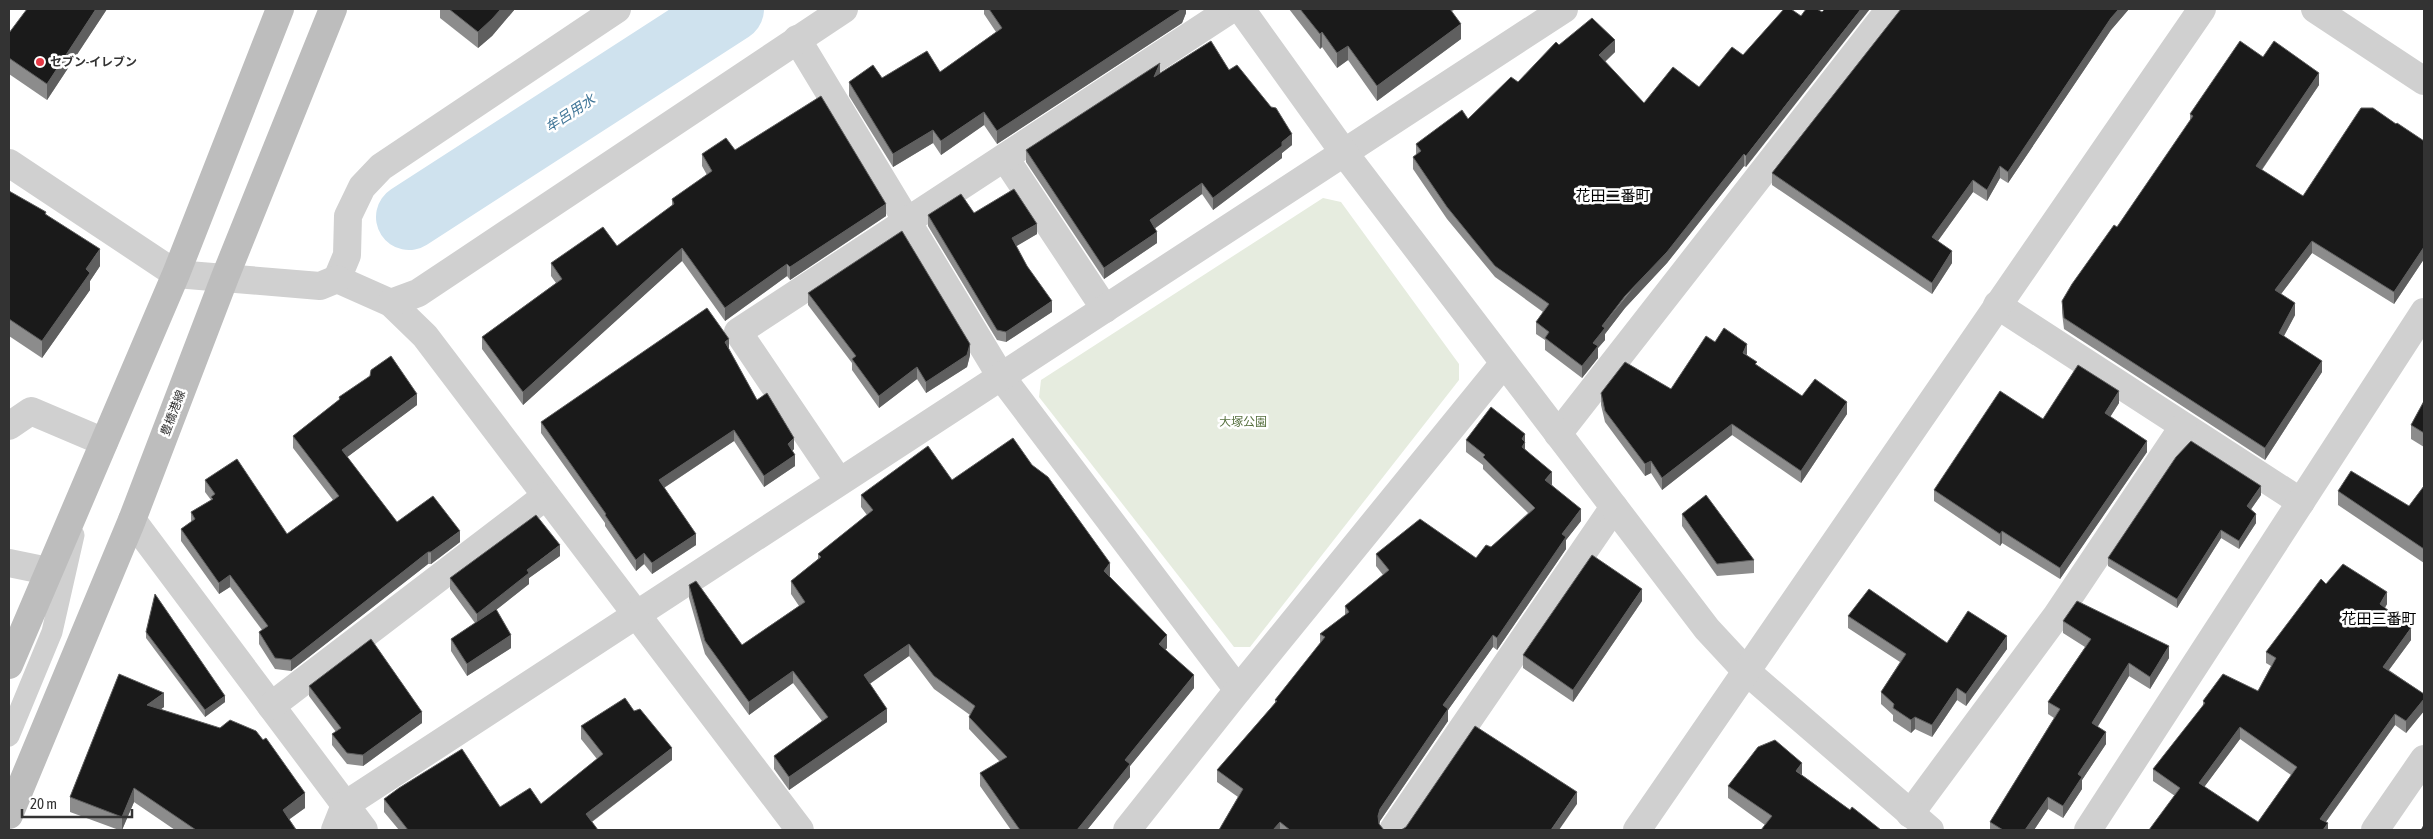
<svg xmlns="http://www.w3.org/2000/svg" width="2433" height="839" viewBox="0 0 2433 839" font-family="'Asap Condensed','Noto Sans JP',sans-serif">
	<rect width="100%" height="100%" fill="#fff"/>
	<polygon fill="#e6ecdf" points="1323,198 1341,202 1459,364 1459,380 1250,647 1234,647 1039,397 1041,380"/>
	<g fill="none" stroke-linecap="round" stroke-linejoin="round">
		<polyline stroke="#cfe2ee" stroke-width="66" points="409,217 731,9"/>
		<polyline stroke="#d0d0d0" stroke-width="21" points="9,736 52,632 74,535"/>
		<g stroke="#d0d0d0" stroke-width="28">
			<polyline points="617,9 381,167 362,187 348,216 347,255 337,279 391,303 425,336 800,830"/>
			<polyline points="797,39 1000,375 1238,690"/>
			<polyline points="1005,158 1105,309"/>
			<polyline points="9,163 176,274 320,286 337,279"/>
			<polyline points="391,303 418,293 844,9"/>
			<polyline points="1997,305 2301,502"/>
			<polyline points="9,426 31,411 104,442"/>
			<polyline points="1558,434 1890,9"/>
			<polyline points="838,480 738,332 1231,9"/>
			<polyline points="132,520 364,830"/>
			<polyline points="9,563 48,571"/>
			<polyline points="271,706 546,496"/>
			<polyline points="1910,814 2057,615 2183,427"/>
			<path d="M 335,830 L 345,805 C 750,537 1159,277 1564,9"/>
			<polyline points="1127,830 1238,690 1504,363"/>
			<polyline points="1393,830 1614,507"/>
			<polyline points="2088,830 2424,312"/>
			<polyline points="2375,830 2424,759"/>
		</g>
		<g stroke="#d0d0d0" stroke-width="28">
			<polyline points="1241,9 1345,154 1707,629 1746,671 1930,830"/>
			<polyline points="2315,9 2424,81"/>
			<polyline points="1637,830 2202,9"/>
		</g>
		<g stroke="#bdbdbd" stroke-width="28">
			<polyline points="9,665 176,274 280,9"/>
			<polyline points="9,815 132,520 225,277 333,9"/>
		</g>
	</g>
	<g fill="#8c8c8c" fill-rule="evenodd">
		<polygon points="107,9 47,100 9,74 9,33"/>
		<polygon points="440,9 515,9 492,36 478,48 440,18"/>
		<polygon points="984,9 1186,9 1186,13 1182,23 997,144 984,125 941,155 933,143 893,167 849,96 849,82 882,78 940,72 996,32 984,14"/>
		<polygon points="1289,9 1456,9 1452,11 1461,39 1377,101 1348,60 1337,68 1322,47 1320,49"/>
		<polygon points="1784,9 1746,167 1744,166 1667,263 1625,308 1605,334 1605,340 1598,348 1598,358 1582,378 1545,350 1545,340 1536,334 1536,322 1543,312 1495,277 1447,219 1413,169 1413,157 1416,155 1416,144 1468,119 1518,82 1559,45 1615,52 1605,62 1644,103 1699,87 1743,55"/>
		<polygon points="1901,9 2129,9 2111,30 2008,183 2000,178 1987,201 1973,192 1938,241 1952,263 1932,294 1772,185 1772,173"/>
		<polygon points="2263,57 2319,85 2262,170 2303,196 2396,124 2424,141 2424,259 2394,304 2312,253 2281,294 2295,315 2284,336 2322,372 2265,460 2064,329 2062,313 2062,301 2117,227 2190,122 2190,114"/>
		<polygon points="1229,70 1292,145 1282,153 1282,158 1213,210 1202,194 1155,228 1157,243 1104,279 1026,162 1026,150 1160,73"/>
		<polygon points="735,150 886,216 790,280 787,276 725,321 682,261 523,405 482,349 482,337 556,283 551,276 551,263 617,246 672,206 672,199 707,175 702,166 702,154"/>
		<polygon points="9,191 46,214 100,266 90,281 90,290 42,358 9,336"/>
		<polygon points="974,213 1037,234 1016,246 1052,312 1006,342 997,340 928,226 928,215"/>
		<polygon points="808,293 970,355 967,367 926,393 917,379 879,408 852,370 852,363 808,305"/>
		<polygon points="1715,342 1747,355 1757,365 1802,396 1847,414 1801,483 1732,435 1662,490 1651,473 1645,476 1605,422 1601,405 1601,393 1671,389"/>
		<polygon points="729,349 757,400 794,449 792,451 795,466 764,487 734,441 664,488 696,545 652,574 644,564 636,571 605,526 605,523 541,433 541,422"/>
		<polygon points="339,397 417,405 347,457 397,522 460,542 431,564 428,564 291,671 275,669 259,644 259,632 262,630 230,587 219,594 181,541 181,529 191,522 191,512 211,500 205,492 205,480 287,534 333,500 293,448 293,436 339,400"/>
		<polygon points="2424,401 2424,447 2411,439 2411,425"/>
		<polygon points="2119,403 2110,417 2147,452 2060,579 2002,543 2000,546 1934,501 1934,490 2043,419"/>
		<polygon points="1525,434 1525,449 1552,484 1552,485 1581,521 1566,540 1566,549 1497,650 1493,647 1448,710 1448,721 1380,821 1379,824 1384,830 1219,830 1238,797 1217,782 1217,770 1275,703 1275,700 1320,644 1320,634 1345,615 1345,606 1383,575 1376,566 1376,554 1476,558 1491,547 1528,513 1483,469 1483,465 1466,452 1466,440"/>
		<polygon points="1032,465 1110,576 1109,576 1167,648 1165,650 1194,688 1130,766 1130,777 1087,830 1011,830 980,786 980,773 1000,762 969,729 969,717 970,715 934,689 909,656 870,683 887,722 789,790 774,769 774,756 822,721 793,683 749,715 705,654 689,598 689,585 742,645 799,606 791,594 791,581 818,559 818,554 867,515 861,507 861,495 952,480"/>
		<polygon points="2424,486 2424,563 2338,505 2338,491 2409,506"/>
		<polygon points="2261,495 2251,509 2256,523 2239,549 2221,538 2177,608 2108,566 2108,558"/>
		<polygon points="1682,514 1754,560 1754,573 1717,576 1682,526"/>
		<polygon points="560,556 529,578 529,584 496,610 511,648 467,676 451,651 451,639 475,623 450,589 450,578"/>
		<path d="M 2326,584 L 2387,604 L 2385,608 L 2411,640 L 2389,670 L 2424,694 L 2424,711 L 2406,733 L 2395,725 L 2326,822 L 2328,830 L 2149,830 L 2175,796 L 2153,781 L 2153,769 L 2203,706 L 2203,701 L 2258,691 L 2271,666 L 2266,663 L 2266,652 ZM 2240,739 L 2291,775 L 2258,822 L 2204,787 Z"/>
		<polygon points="1642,601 1573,702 1523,668 1523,655"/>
		<polygon points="1848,616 1947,643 2007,649 1966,706 1957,700 1932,737 1915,729 1911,733 1893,721 1893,715 1881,704 1881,692 1900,662 1848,628"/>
		<polygon points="2063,621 2169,658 2150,689 2129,676 2097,727 2106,744 2082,780 2082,789 2063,818 2048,809 2034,830 1990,830 1990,822 2054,718 2048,714 2048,702 2085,647 2063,633"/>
		<polygon points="146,632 225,702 205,717 146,638"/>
		<polygon points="119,674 164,707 161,709 305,808 289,819 297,830 175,830 134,802 122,830 119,830 70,812 70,797"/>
		<polygon points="309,686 422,723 363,766 347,764 332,745 332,734 336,732 309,696"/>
		<polygon points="634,711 672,760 592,822 598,830 399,830 384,812 384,799 500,807 541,804 597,759 581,739 581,726"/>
		<polygon points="1802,775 1850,810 1881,830 1765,825 1728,798 1728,786"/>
	</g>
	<g fill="#5f5f5f">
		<polygon points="96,9 107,9 47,100 47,84"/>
		<polygon points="501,9 515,9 492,36 478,48 478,32"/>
		<polygon points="1182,9 1186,9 1186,13 1182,23 997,144 997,131"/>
		<polygon points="1861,9 1870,9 1746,167 1746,156"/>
		<polygon points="2119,9 2129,9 2111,30 2008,183 2008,172 2111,18"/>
		<polygon points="1461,24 1461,39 1377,101 1377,86"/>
		<polygon points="1322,32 1322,47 1320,49 1320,34"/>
		<polygon points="1615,40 1615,52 1599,67 1599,55"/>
		<polygon points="1348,46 1348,60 1337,68 1337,53"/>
		<polygon points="1160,63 1160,74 1154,77"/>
		<polygon points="2319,73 2319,85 2256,178 2256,166"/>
		<polygon points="984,112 984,125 941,155 941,141"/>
		<polygon points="933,130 933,143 893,167 893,154"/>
		<polygon points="1292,134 1292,145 1282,153 1282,158 1213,210 1213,198"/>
		<polygon points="1744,154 1744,166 1667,263 1625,308 1605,334 1605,340 1598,348 1598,358 1582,378 1582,366 1602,326"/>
		<polygon points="2000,166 2000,178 1987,201 1987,190"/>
		<polygon points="1973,180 1973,192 1932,249 1932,237"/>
		<polygon points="1202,183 1202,194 1150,232 1150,220"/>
		<polygon points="886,204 886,216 790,280 790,267"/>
		<polygon points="1037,224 1037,234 1012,249 1012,238"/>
		<polygon points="1157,232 1157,243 1104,279 1104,268"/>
		<polygon points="2312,241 2312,253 2275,302 2275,290"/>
		<polygon points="2424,247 2424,259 2394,304 2394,292"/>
		<polygon points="682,248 682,261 523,405 523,392"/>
		<polygon points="100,249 100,266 90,281 90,290 42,358 42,341 86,269"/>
		<polygon points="1952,251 1952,263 1932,294 1932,283"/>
		<polygon points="787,264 787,276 725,321 725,308"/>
		<polygon points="1052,301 1052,312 1006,342 1006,332"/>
		<polygon points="2295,303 2295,315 2279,345 2279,333"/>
		<polygon points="729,339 729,350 725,342"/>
		<polygon points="970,344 970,355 967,367 926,393 926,382"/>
		<polygon points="1747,344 1747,355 1743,353"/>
		<polygon points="2322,361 2322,372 2265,460 2265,448"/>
		<polygon points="917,367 917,379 879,408 879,396"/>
		<polygon points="2119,391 2119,403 2105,425 2105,413"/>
		<polygon points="417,394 417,405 342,461 342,450"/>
		<polygon points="1847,402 1847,414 1801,483 1801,471"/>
		<polygon points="1732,424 1732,435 1662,490 1662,478"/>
		<polygon points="734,430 734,441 659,491 659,480"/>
		<polygon points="1525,434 1525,454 1522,459 1522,439"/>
		<polygon points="794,438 794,449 788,455 788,444"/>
		<polygon points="2147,441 2147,452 2060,579 2060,568"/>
		<polygon points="795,455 795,466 764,487 764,476"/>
		<polygon points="1651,461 1651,473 1645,476 1645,464"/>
		<polygon points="1552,472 1552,484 1545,492 1545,480"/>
		<polygon points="2261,486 2261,495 2247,515 2247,506"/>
		<polygon points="1581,509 1581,521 1566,540 1566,549 1497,650 1497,638 1562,534"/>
		<polygon points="2256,514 2256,523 2239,549 2239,541"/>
		<polygon points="2221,530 2221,538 2177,608 2177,599"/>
		<polygon points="460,531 460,542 431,564 431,552"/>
		<polygon points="2002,531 2002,543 2000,546 2000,534"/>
		<polygon points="696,534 696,545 652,574 652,563"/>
		<polygon points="560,545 560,556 529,578 529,584 477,625 477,614 527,570"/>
		<polygon points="428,552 428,564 291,671 291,660"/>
		<polygon points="644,553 644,564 636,571 636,560"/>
		<polygon points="1110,563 1110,576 1104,584 1104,571"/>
		<polygon points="230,575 230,587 219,594 219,583"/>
		<polygon points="1642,589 1642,601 1573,702 1573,690"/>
		<polygon points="2387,592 2387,604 2380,615 2380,604"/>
		<polygon points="2411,628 2411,640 2383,678 2383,667"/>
		<polygon points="511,635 511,648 467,676 467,664"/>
		<polygon points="1167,635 1167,648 1159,656 1159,644"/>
		<polygon points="1493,635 1493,647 1448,710 1448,721 1380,821 1378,828 1378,816 1380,809 1443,705"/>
		<polygon points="2007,636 2007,649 1966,706 1966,694"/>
		<polygon points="909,644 909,656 864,688 864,675"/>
		<polygon points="2169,646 2169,658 2150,689 2150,677"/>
		<polygon points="2129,663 2129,676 2092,736 2092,723"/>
		<polygon points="793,671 793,683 749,715 749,702"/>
		<polygon points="1194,675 1194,688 1130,766 1130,777 1087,830 1077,830 1125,760"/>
		<polygon points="1957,688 1957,700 1932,737 1932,725"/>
		<polygon points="164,693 164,707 147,719 147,705"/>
		<polygon points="225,696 225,702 205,717 205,710"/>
		<polygon points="2424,699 2424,711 2406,733 2406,721"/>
		<polygon points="887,709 887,722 789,790 789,777"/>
		<polygon points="422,712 422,723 363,766 363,755"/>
		<polygon points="2395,714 2395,725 2320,830 2320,819"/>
		<polygon points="1915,717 1915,729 1911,733 1911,720"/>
		<polygon points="2240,727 2240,739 2199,794 2199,783"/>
		<polygon points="2106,732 2106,744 2082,780 2082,789 2063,818 2063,806 2078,774"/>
		<polygon points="672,748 672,760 586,826 586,814"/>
		<polygon points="1802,763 1802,775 1796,771"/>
		<polygon points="134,788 134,802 122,830 122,817"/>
		<polygon points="1577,792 1577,804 1559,830 1551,830"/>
		<polygon points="305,793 305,808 283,824 283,810"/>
		<polygon points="2048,797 2048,809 2034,830 2025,830"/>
		<polygon points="1280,822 1280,830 1273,830"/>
		<polygon points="2328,823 2328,830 2323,830"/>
	</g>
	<g fill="#1a1a1a" stroke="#5f5f5f" fill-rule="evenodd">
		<polygon points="27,9 96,9 47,84 9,58 9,33"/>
		<polygon points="449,9 501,9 492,19 478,32"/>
		<polygon points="989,9 1182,9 997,131 984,112 941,141 933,130 893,154 849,82 873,65 882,78 927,51 940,72 1002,28"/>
		<polygon points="1300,9 1450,9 1461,24 1377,86 1348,46 1337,53 1322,32 1320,34"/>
		<polygon points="1784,9 1791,9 1801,16 1806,9 1817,9 1822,12 1825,9 1861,9 1746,156 1744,154 1667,252 1625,296 1602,326 1605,328 1593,343 1598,346 1582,366 1545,338 1549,332 1536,322 1549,304 1495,266 1447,207 1413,157 1421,151 1416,144 1462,110 1468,119 1511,77 1518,82 1556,42 1559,45 1592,18 1615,40 1599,55 1644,103 1673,67 1699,87 1732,47 1743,55"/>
		<polygon points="1901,9 2119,9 2111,18 2008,172 2000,166 1987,190 1973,180 1932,237 1952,251 1932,283 1772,173"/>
		<polygon points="1211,41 1229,70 1237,65 1271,107 1276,108 1292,134 1282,142 1282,146 1213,198 1202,183 1150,220 1157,232 1104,268 1026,150 1160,63 1154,77"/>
		<polygon points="2240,41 2263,57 2274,41 2319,73 2256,166 2303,196 2361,108 2373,108 2396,124 2397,123 2424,141 2424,247 2394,292 2312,241 2275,290 2295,303 2279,333 2322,361 2265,448 2064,318 2062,301 2072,284 2114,225 2117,227 2193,116 2190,114"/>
		<polygon points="821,96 886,204 790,267 787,264 725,308 682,248 523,392 482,337 562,279 551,263 603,227 617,246 674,204 672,199 712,171 702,154 726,138 735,150"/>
		<polygon points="1014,189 1037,224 1012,238 1027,266 1052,301 1006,332 997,330 928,215 961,194 974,213"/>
		<polygon points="9,191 46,212 45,214 100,249 86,269 90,273 42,341 9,319"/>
		<polygon points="902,231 970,344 967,355 926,382 917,367 879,396 852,359 856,356 808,293"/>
		<polygon points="707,308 729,339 725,342 757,400 767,393 794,438 788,444 795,455 764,476 734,430 659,480 696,534 652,563 644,553 636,560 605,515 606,514 541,422"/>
		<polygon points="1724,328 1747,344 1743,353 1757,362 1755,364 1802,396 1815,379 1847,402 1801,471 1732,424 1662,478 1651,461 1645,464 1605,411 1601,393 1625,362 1671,389 1706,336 1715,342"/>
		<polygon points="391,356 417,394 342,450 397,522 433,496 460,531 431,552 428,552 291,660 275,658 259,632 268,626 230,575 219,583 181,529 195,519 191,512 213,499 211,497 215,494 205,480 237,459 287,534 339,496 293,436 340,399 339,397 370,376 371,370"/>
		<polygon points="2078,365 2119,391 2105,413 2147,441 2060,568 2002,531 2000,534 1934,490 2000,391 2043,419"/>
		<polygon points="2424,401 2424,433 2411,425"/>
		<polygon points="1491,407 1525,434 1522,439 1525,442 1522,447 1552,472 1545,480 1581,509 1562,534 1566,537 1497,638 1493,635 1443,705 1448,709 1380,809 1378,816 1379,824 1384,830 1290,830 1280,822 1273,830 1219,830 1243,789 1217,770 1277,701 1275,700 1325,637 1320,634 1349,612 1345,606 1389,570 1376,554 1420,519 1476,558 1486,545 1491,547 1535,508 1483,457 1485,455 1466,440"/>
		<polygon points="1013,438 1032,465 1048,477 1110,563 1104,571 1167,635 1159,644 1194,675 1125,760 1130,764 1077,830 1020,830 980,773 1007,757 969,717 975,706 934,676 909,644 864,675 887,709 789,777 774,756 828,717 793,671 749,702 705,641 689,585 696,581 742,645 805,602 791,581 821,557 818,554 873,510 861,495 928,446 952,480"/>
		<polygon points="2191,441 2261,486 2247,506 2256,514 2239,541 2221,530 2177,599 2108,558 2176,457"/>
		<polygon points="2351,471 2409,506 2424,486 2424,549 2338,491"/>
		<polygon points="1706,495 1754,560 1717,564 1682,514"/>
		<polygon points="536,515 560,545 527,570 529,573 477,614 450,578"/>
		<polygon points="1592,555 1642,589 1573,690 1523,655"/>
		<path d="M 2343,564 L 2387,592 L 2380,604 L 2411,628 L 2383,667 L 2424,694 L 2424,699 L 2406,721 L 2395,714 L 2320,819 L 2328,823 L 2323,830 L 2149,830 L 2180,788 L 2153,769 L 2205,703 L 2203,701 L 2223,674 L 2258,691 L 2276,658 L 2266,652 L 2321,579 L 2326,584 ZM 2240,727 L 2297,767 L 2258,822 L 2199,783 Z"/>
		<polygon points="1869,589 1947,643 1968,611 2007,636 1966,694 1957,688 1932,725 1915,717 1911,720 1893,708 1894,704 1881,692 1906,654 1848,616"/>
		<polygon points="155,594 225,696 205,710 146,632"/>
		<polygon points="2077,601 2169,646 2150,677 2129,663 2092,723 2106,732 2078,774 2082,777 2063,806 2048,797 2025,830 2003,830 1990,822 2060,709 2048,702 2091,639 2063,621"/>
		<polygon points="496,609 511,635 467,664 451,639"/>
		<polygon points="371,639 422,712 363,755 347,753 332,734 341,728 309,686"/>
		<polygon points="119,674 164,693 147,705 220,728 230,720 256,731 263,740 266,738 305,793 283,810 296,830 196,830 134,788 122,817 70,797"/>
		<polygon points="625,698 634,711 640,709 672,748 586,814 598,830 408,830 384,799 399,788 462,749 500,807 530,788 541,804 603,754 581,726"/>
		<polygon points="1475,726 1577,792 1551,830 1401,830 1406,827"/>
		<polygon points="1775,740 1802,763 1796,771 1850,810 1852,807 1881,830 1761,830 1772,816 1728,786 1758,747"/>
		<polygon points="2424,825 2424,830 2421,830"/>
	</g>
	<circle fill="#e63946" stroke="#fff" stroke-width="2" cx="40" cy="62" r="5"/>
	<g text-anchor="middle" stroke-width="5" stroke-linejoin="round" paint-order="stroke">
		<g font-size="12" font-weight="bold" fill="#333" stroke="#fff" text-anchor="start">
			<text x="50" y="66">セブン-イレブン</text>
		</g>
		<g font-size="12" fill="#333" stroke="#fff">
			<text transform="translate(173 413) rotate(-69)" y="4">豊橋港線</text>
		</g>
		<g font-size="12" fill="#56703f" stroke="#fff">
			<text x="1243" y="426">大塚公園</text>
		</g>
		<g font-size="14" font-style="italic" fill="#3f7597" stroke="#fff">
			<text transform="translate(570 113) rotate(-33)" y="5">牟呂用水</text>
		</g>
		<g font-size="15" fill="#000" stroke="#fff">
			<text x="1613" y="201">花田二番町</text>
			<text x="2379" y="624">花田三番町</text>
		</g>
	</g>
	<rect width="2433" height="839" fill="none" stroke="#333333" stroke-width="20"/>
	<path d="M22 809v8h110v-8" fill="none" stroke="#333333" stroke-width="2.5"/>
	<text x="30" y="809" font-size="15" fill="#333333" stroke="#ffffff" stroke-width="4" paint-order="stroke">20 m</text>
</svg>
